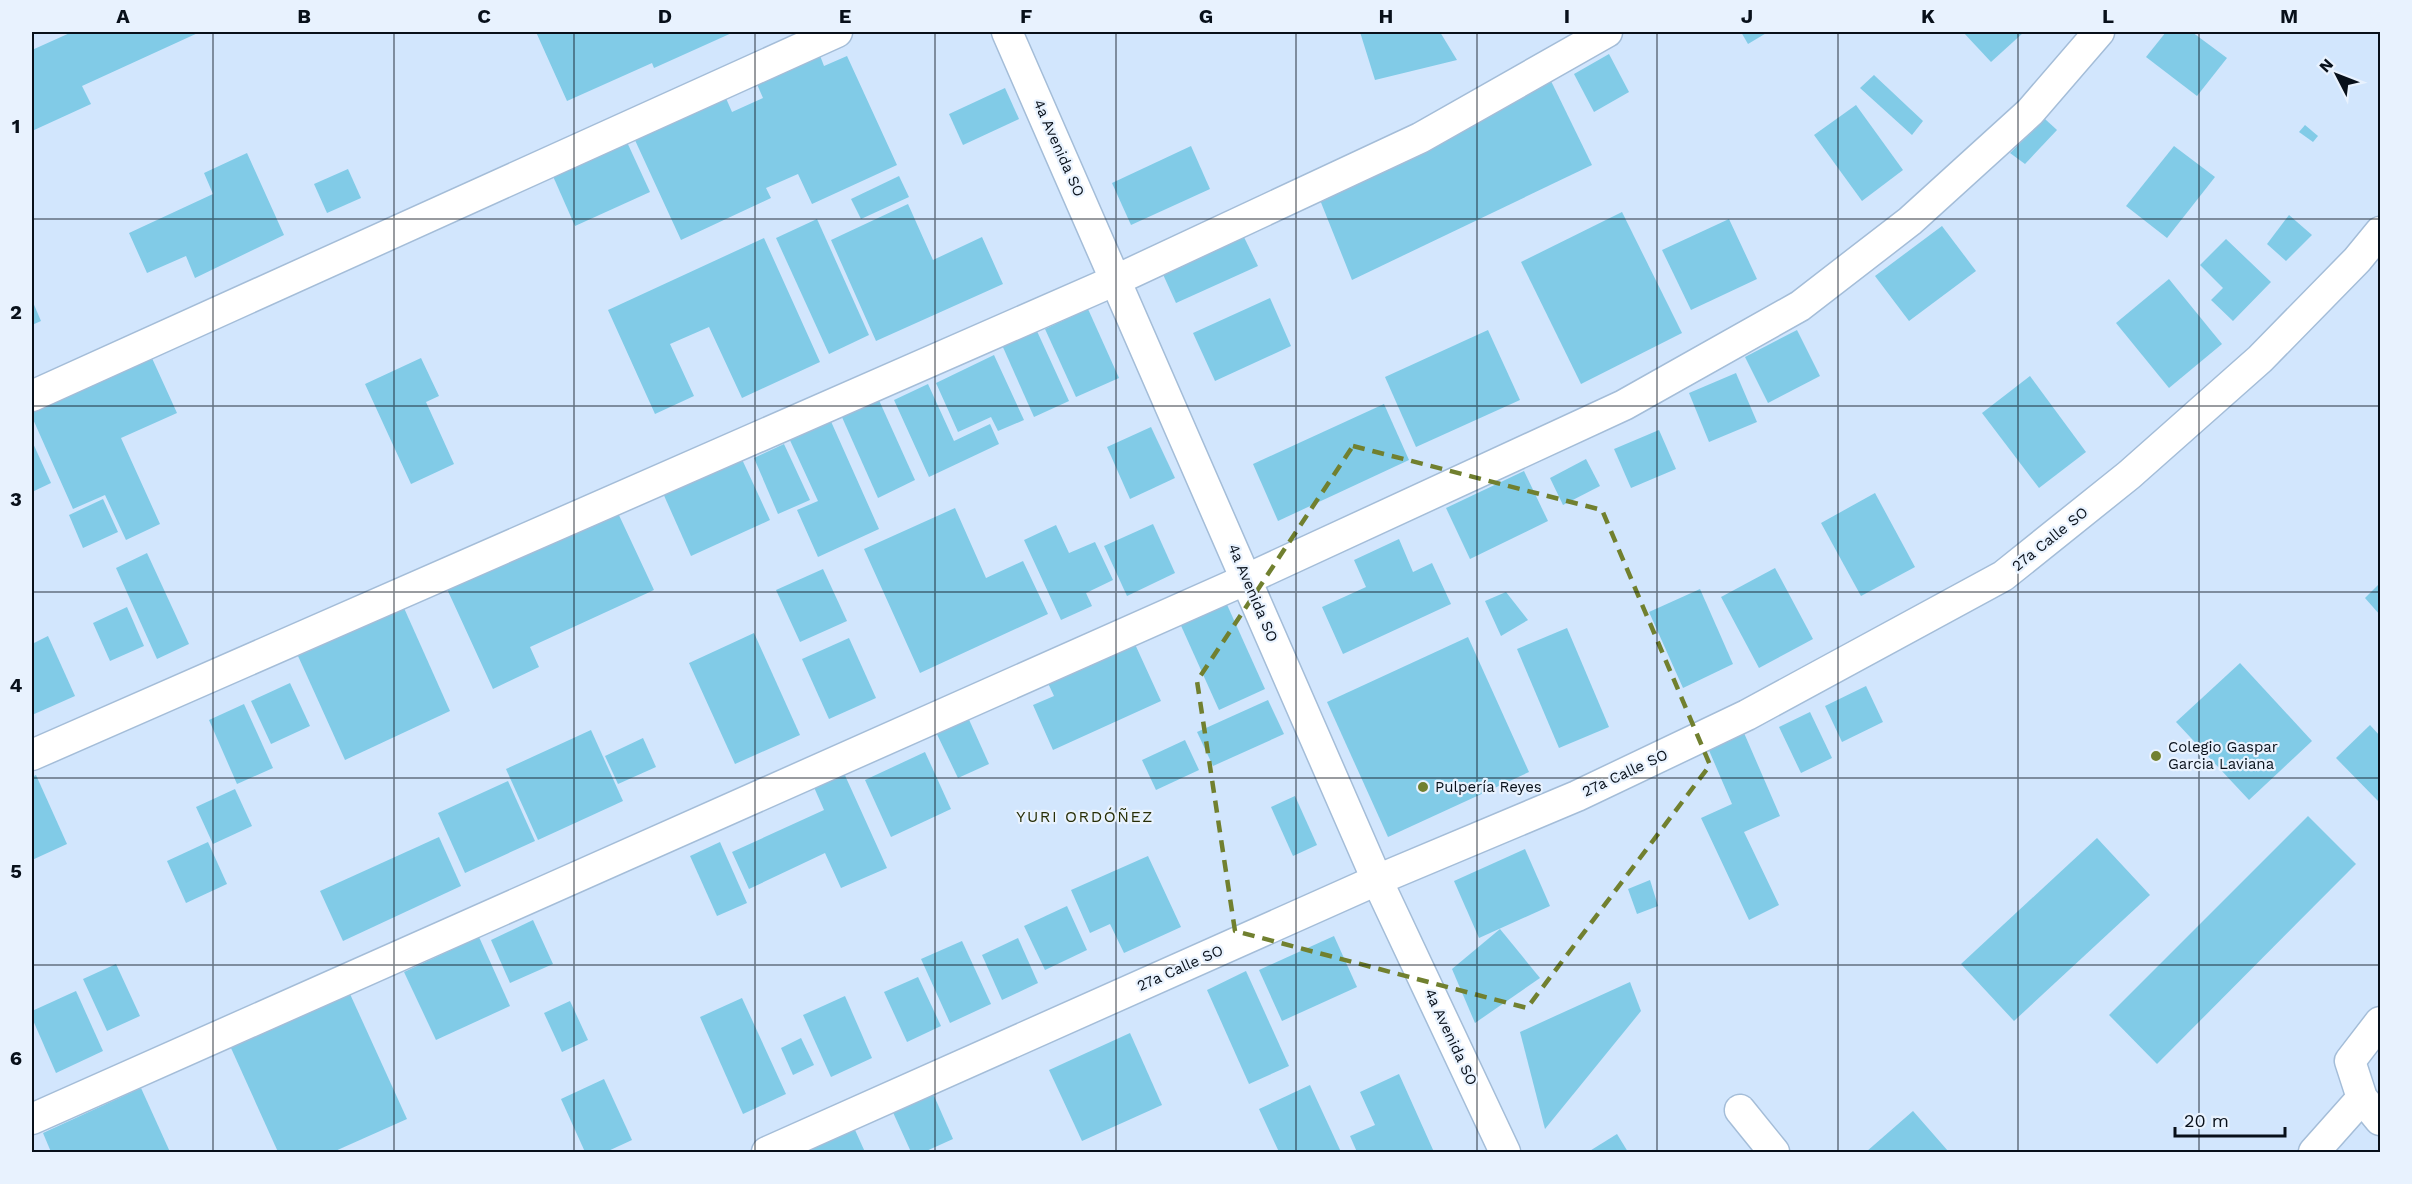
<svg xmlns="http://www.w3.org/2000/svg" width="2412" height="1184" viewBox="0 0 2412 1184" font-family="'Work Sans',sans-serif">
	<rect width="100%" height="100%" fill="#d2e6fd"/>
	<g fill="#81cbe7">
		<polygon points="72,32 200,32 82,86 91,104 32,131 32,50"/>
		<polygon points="536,32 734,32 654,68 652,63 567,101"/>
		<polygon points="1360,32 1440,32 1457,60 1375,80"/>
		<polygon points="1741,32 1768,32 1748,44"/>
		<polygon points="1963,32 2024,32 1991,62"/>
		<polygon points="2166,32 2192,32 2227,58 2197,96 2146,57"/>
		<polygon points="819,53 824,66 847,56 897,165 812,204 798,174 766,188 771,198 681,240 634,138 725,96 732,112 763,98 756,82"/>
		<polygon points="1609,54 1629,92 1594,112 1574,74"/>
		<polygon points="1874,75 1923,121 1912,135 1860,88"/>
		<polygon points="1550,79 1592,165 1352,280 1318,195"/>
		<polygon points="1005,88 1019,119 963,145 949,114"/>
		<polygon points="1856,105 1903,170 1862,201 1814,135"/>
		<polygon points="2045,119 2057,130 2025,164 2010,153"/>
		<polygon points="2305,125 2318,136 2313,142 2299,132"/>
		<polygon points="626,140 650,192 575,226 552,174"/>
		<polygon points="1191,146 1210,189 1131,225 1112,183"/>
		<polygon points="2174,146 2215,177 2167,238 2126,206"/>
		<polygon points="247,153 284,235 195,278 186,256 147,273 129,233 213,194 204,173"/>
		<polygon points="348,169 361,198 327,213 314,184"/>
		<polygon points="899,176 909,197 861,219 851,199"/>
		<polygon points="908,204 933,260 982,237 1003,284 876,341 831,240"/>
		<polygon points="1622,212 1682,333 1581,384 1521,262"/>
		<polygon points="2289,215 2312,235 2286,261 2267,244"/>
		<polygon points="817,219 869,335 829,354 776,238"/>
		<polygon points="1729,219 1757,279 1691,310 1662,250"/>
		<polygon points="1942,226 1976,271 1909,321 1875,276"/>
		<polygon points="1242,233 1258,266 1176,303 1161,270"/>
		<polygon points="764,238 820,362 742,398 709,327 670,344 694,396 655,414 608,310"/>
		<polygon points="2226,239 2271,282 2233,321 2211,300 2223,288 2200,265"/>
		<polygon points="2169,279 2222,344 2169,388 2116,323"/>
		<polygon points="1270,298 1291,346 1215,381 1193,333"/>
		<polygon points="32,300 41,321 32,325"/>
		<polygon points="1088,309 1119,378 1076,397 1045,329"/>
		<polygon points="1036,329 1069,401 1034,417 1002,345"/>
		<polygon points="1488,330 1520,400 1416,447 1385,377"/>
		<polygon points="1797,330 1820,376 1768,403 1745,357"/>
		<polygon points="994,355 1024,420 998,431 991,417 958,432 936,383"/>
		<polygon points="151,356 177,413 121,438 160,524 126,540 105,495 73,509 32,417 32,411"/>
		<polygon points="421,358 439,396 426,402 454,464 411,484 365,384"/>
		<polygon points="1736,373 1757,422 1709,442 1689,393"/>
		<polygon points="2030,376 2086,452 2039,488 1982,413"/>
		<polygon points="928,384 954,441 990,424 999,444 929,477 894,400"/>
		<polygon points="878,398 915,480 878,498 841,415"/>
		<polygon points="1384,404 1409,460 1278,521 1253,464"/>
		<polygon points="829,417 879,529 818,557 797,510 818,501 788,436"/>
		<polygon points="1151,427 1175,478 1130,499 1107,447"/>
		<polygon points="1659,430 1676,469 1631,488 1614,449"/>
		<polygon points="32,441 51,483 32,492"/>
		<polygon points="784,444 810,500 778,514 754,458"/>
		<polygon points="740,455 770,520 691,556 662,491"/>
		<polygon points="1586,459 1600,486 1563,505 1550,478"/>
		<polygon points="1524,471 1548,521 1470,559 1446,508"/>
		<polygon points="1875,493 1915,567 1861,596 1821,523"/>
		<polygon points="103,499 118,532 83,548 69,515"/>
		<polygon points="955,508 986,578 1023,561 1048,614 920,673 864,549"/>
		<polygon points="617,511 654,590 530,647 539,667 493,689 447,589"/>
		<polygon points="1153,524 1175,573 1127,596 1104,546"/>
		<polygon points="1056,525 1069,553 1095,542 1113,580 1086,593 1092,606 1061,620 1024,540"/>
		<polygon points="1399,539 1413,572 1432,563 1451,604 1343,654 1322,607 1366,587 1354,560"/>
		<polygon points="147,553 189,644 157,659 116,568"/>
		<polygon points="1775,568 1813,639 1759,668 1721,597"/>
		<polygon points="823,569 847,621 800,642 776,590"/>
		<polygon points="2380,583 2380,615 2365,598"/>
		<polygon points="1700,589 1733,664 1683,688 1649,612"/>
		<polygon points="1506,592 1528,620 1501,636 1485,601"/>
		<polygon points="1224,598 1265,689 1219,710 1178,619"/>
		<polygon points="127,607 144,646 110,661 93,623"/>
		<polygon points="404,608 450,711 345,760 298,656"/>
		<polygon points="1567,628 1609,727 1559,748 1517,649"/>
		<polygon points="754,633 800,735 735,764 689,663"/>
		<polygon points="48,636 75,696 32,715 32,644"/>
		<polygon points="1468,637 1529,772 1388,837 1327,702"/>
		<polygon points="849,638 876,698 829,719 802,659"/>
		<polygon points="1134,642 1161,701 1053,750 1033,705 1054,696 1047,681"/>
		<polygon points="2240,663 2312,741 2249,800 2176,722"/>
		<polygon points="290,683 310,726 271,744 251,701"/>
		<polygon points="1866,686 1883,722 1842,742 1825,706"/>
		<polygon points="1268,700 1284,734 1213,766 1197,732"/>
		<polygon points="244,704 273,768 237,784 209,720"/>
		<polygon points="1810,712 1832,758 1801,773 1779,727"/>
		<polygon points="966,713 989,764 958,778 934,728"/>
		<polygon points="2370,725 2380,736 2380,803 2336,758"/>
		<polygon points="1741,726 1780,816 1744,832 1779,905 1749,920 1701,818 1732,804 1705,741"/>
		<polygon points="591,730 623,801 538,840 506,769"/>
		<polygon points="643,738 656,767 618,784 605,756"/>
		<polygon points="1185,740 1199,770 1156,790 1142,760"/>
		<polygon points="925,752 951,809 891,837 865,780"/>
		<polygon points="843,771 887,868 841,888 825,853 749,889 732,852 824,810 813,785"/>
		<polygon points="36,775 67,844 32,860 32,777"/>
		<polygon points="508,781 535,841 465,873 438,813"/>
		<polygon points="235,789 252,826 213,844 196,807"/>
		<polygon points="1295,796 1317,845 1293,856 1271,807"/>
		<polygon points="2308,816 2356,864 2157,1064 2109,1015"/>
		<polygon points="439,837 461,886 343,941 320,891"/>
		<polygon points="2097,838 2150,895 2014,1021 1961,964"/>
		<polygon points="208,842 227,884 186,903 167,861"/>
		<polygon points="720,842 747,903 717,916 690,856"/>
		<polygon points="1525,849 1550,906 1479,938 1454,881"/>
		<polygon points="1148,856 1181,927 1124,953 1110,924 1090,933 1071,890"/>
		<polygon points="1650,880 1658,906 1637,914 1628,889"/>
		<polygon points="1067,906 1087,950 1045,970 1024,926"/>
		<polygon points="533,920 553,964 510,983 491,940"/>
		<polygon points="1500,929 1540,978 1475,1023 1452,969"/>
		<polygon points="1334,936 1357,987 1282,1021 1259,970"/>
		<polygon points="479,937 510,1006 436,1040 404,972"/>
		<polygon points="1018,938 1038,983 1002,1000 982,955"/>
		<polygon points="962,941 991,1004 950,1023 921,959"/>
		<polygon points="116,964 140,1016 107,1031 83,979"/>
		<polygon points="1246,971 1289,1066 1249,1084 1207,990"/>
		<polygon points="918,977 941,1026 907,1042 884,992"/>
		<polygon points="1630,982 1641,1011 1545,1129 1520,1032"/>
		<polygon points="76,991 103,1051 56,1073 32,1018 32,1011"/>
		<polygon points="350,994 407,1119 333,1152 278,1152 231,1048"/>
		<polygon points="845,996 872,1058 831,1077 803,1015"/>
		<polygon points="742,998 786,1094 743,1114 700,1017"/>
		<polygon points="570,1001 588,1040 562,1052 544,1013"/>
		<polygon points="1130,1033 1162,1105 1082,1141 1049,1070"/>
		<polygon points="801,1038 814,1065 793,1075 781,1048"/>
		<polygon points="1399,1074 1434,1152 1357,1152 1350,1136 1375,1125 1360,1092"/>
		<polygon points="604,1079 632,1140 606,1152 585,1152 561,1099"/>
		<polygon points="1310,1085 1341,1152 1279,1152 1259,1109"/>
		<polygon points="141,1088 170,1152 51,1152 43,1133"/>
		<polygon points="931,1089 953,1139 924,1152 911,1152 891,1108"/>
		<polygon points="1913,1111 1948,1151 1946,1152 1866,1152"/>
		<polygon points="855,1130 865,1152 805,1152"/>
		<polygon points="1617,1134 1628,1152 1588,1152"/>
	</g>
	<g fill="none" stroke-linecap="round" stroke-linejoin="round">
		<g stroke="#a4bdd8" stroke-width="33">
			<g id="street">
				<polyline points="1007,32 1377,880 1505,1152"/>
				<polyline points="32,396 837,32"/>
				<polyline points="32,755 1116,280 1420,138 1607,32"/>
				<polyline points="2380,1022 2350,1061 2362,1098 2380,1120"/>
				<polyline points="1740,1110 1774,1152"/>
				<polyline points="32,1119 1247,579 1624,405 1800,306 1910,221 2030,112 2099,32"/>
				<polyline points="767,1152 1377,880 1577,796 1747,715 2003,576 2129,475 2260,359 2357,260 2380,232"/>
				<polyline points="2314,1152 2362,1098"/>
			</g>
		</g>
		<use href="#street" stroke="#fff" stroke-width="30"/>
	</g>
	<path fill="none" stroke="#71802f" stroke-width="4.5" stroke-dasharray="12 8" stroke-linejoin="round" d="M 1353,446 L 1602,510 L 1710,765 L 1527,1008 L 1235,931 L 1197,681 Z"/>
	<path fill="none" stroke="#08101a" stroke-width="1.5" stroke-opacity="0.55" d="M 213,32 L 213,1152M 394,32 L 394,1152M 574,32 L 574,1152M 755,32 L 755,1152M 935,32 L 935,1152M 1116,32 L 1116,1152M 1296,32 L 1296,1152M 1477,32 L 1477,1152M 1657,32 L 1657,1152M 1838,32 L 1838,1152M 2018,32 L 2018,1152M 2199,32 L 2199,1152M 32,219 L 2380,219M 32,406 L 2380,406M 32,592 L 2380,592M 32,778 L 2380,778M 32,965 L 2380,965"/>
	<g fill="#71802f" stroke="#e8f2fe" stroke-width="2">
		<circle cx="2156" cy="756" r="6"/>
		<circle cx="1423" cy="787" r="6"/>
	</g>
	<g text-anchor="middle" stroke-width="4.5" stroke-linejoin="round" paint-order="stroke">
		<g font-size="15" fill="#08101a" stroke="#e8f2fe">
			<text transform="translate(1059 148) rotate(66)" y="5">4a Avenida SO</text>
			<text transform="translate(2050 539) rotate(-39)" y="5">27a Calle SO</text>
			<text transform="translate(1253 593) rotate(67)" y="5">4a Avenida SO</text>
			<text transform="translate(1625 773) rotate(-25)" y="5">27a Calle SO</text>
			<text transform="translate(1180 968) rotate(-24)" y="5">27a Calle SO</text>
			<text transform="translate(1451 1037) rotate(65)" y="5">4a Avenida SO</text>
		</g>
		<g font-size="15" fill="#08101a" stroke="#e8f2fe" text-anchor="start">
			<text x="2168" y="752">Colegio Gaspar<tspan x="2168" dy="17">Garcia Laviana</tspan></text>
			<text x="1435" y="792">Pulpería Reyes</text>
		</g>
		<g font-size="16" letter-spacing="1.5" fill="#272e06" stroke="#e8f2fe">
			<text x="1085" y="822">YURI ORDÓÑEZ</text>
		</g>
	</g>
	<rect width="2412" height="1184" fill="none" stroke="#e8f2fe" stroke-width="66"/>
	<g transform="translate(2337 75) rotate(312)" stroke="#e8f2fe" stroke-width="4.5" paint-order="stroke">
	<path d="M0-4.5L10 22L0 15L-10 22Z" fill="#08101a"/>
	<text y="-9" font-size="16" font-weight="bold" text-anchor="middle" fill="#08101a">N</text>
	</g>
	<path d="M2175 1127v9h110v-9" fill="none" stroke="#08101a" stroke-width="3"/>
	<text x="2184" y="1127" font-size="18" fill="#08101a" stroke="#e8f2fe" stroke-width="4.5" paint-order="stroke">20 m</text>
	<rect x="33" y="33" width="2346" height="1118" fill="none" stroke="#08101a" stroke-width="2"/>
	<g font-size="20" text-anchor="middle" font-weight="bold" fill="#08101a">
		<text x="123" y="23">A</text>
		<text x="304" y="23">B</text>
		<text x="484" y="23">C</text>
		<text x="665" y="23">D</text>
		<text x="845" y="23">E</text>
		<text x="1026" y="23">F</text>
		<text x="1206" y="23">G</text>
		<text x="1386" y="23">H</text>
		<text x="1567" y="23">I</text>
		<text x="1747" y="23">J</text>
		<text x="1928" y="23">K</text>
		<text x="2108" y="23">L</text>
		<text x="2289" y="23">M</text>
		<text x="16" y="133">1</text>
		<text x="16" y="319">2</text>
		<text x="16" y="506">3</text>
		<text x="16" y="692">4</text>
		<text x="16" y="878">5</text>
		<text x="16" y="1065">6</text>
	</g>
</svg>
